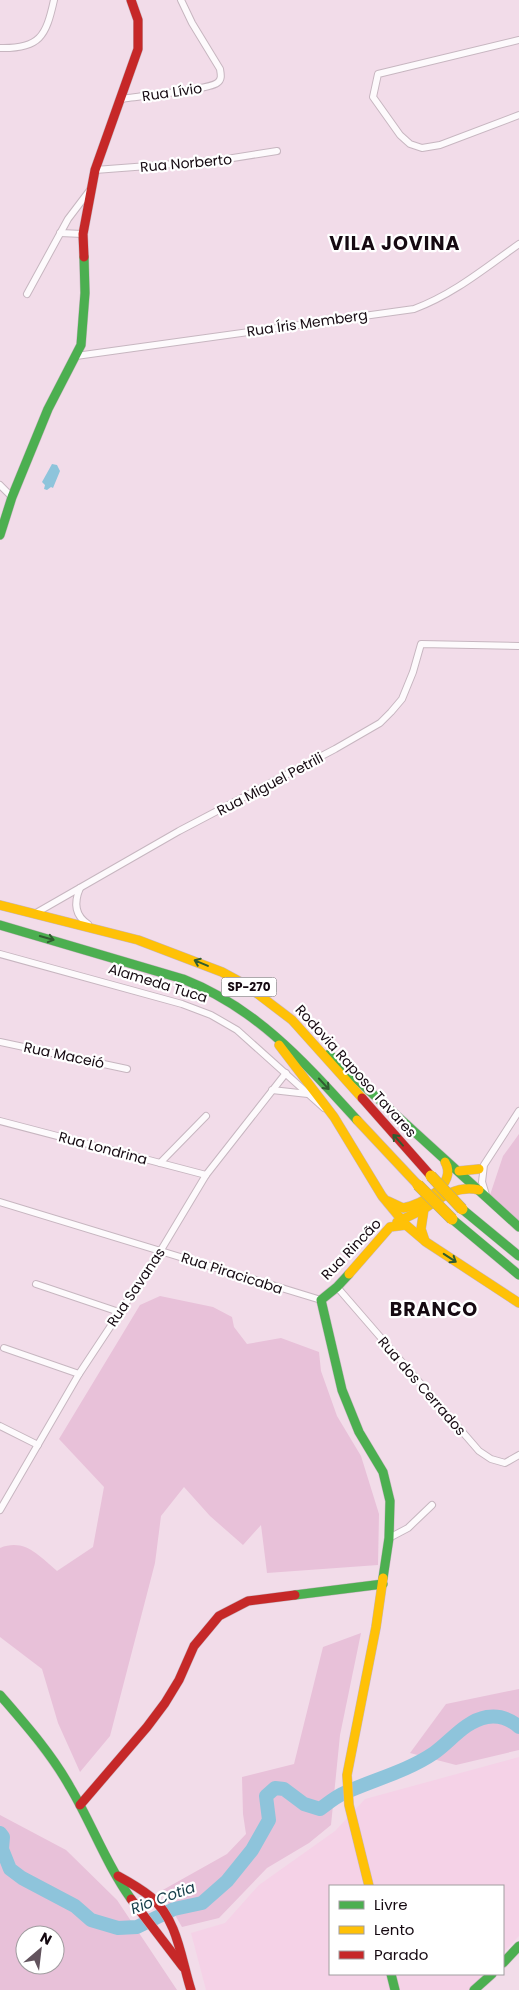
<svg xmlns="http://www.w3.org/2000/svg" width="519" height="1990" viewBox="0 0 519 1990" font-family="Poppins,sans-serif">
	<rect width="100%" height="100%" fill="#f2dce9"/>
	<polygon fill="#f5d2e7" points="519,1757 519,1936 503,1953 503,1886 330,1886 330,1974 484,1974 469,1990 206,1990 191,1933 225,1923 259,1885 335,1831 365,1799"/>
	<g fill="#e8c1d9" fill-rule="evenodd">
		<polygon points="519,1134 519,1223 490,1195 503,1156"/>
		<path d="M 160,1296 L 213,1307 L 232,1317 L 234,1327 L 247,1344 L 281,1338 L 319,1352 L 321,1371 L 337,1416 L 361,1456 L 379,1514 L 378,1565 L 267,1573 L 261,1525 L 243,1545 L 210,1516 L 184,1487 L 161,1516 L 155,1563 L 110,1736 L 80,1772 L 58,1723 L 42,1669 L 0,1637 L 0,1548 C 25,1538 39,1556 57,1571 L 93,1547 L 104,1487 L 59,1439 L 140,1305 Z"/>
		<polygon points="361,1633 340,1735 331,1825 309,1843 267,1868 219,1918 182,1927 161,1891 227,1854 246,1834 243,1814 242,1777 294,1764 323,1647"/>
		<polygon points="519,1689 519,1750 456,1765 410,1753 446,1704"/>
		<path d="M 0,1815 L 66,1850 L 117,1900 L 177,1990 L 0,1990 ZM 25,1935 L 55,1935 L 55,1965 L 25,1965 Z"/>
	</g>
	<polygon fill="#8ec4db" points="52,464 57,465 60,471 53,488 51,487 47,490 44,489 45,485 42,482"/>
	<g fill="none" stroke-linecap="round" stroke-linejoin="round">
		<path stroke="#8ec4db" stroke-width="14" d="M 0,1833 L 3,1837 L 2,1849 L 10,1869 L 22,1878 L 75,1906 L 91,1920 L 118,1928 L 137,1927 L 174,1909 L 202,1903 L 227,1881 L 252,1850 L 269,1820 L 266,1796 L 275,1788 L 284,1789 L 304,1804 L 320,1809 C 327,1804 334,1798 342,1794 C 372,1780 406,1772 434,1753 C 451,1741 465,1721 487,1717 C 500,1715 510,1719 519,1727"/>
		<g stroke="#c7b6c0" stroke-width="8">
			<g id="street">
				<polyline points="519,40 378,74 373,97 400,135 410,144 422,148 440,145 519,115"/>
				<path d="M 0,48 C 40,49 46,36 54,0"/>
				<path d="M 122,99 C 138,96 208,90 217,83 C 222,80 221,75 220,69 L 192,23 L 181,0"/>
				<polyline points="95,170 214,161 277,151"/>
				<polyline points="60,233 83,234"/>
				<polyline points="27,294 68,219 90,190"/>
				<path d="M 76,356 L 414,309 C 454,294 485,268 519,244"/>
				<polyline points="0,485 12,497"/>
				<path d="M 80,888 C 74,902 74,915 88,924"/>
				<polyline points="36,913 179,831 335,749 380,723 391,712 402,699 413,672 421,644 519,646"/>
				<polyline points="0,954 182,1004 211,1015 237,1030 324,1108"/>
				<polyline points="0,1042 127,1069"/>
				<polyline points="272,1090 308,1094"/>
				<polyline points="0,1121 206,1175"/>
				<polyline points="160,1163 206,1116"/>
				<polyline points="486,1195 482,1182 484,1165 519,1111"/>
				<polyline points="0,1202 321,1300"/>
				<polyline points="36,1284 119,1312"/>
				<polyline points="337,1287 479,1451 491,1459 505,1463 519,1455"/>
				<polyline points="4,1348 79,1374"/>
				<polyline points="0,1426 38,1445"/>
				<polyline points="0,1510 79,1374 161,1250 206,1175 286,1073"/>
				<polyline points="389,1538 408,1528 432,1505"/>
			</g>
		</g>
		<g stroke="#c7b6c0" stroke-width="10">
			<g id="fast">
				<polyline points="0,535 12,497 48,409 81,345 85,293 84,257"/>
				<path d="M 0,925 L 183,979 C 257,1008 305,1063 357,1120"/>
				<polyline points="329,1054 519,1227"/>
				<polyline points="462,1209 519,1256"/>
				<polyline points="452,1219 519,1275"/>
				<polyline points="349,1274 337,1287 321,1300 342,1390 359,1432 383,1472 390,1501 389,1538 383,1578"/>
				<polyline points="295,1595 383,1584"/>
				<path d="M 0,1695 C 25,1724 51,1753 70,1787 C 92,1824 106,1864 131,1899"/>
				<polyline points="503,1963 519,1946"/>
				<polyline points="391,1974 395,1990"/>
				<polyline points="474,1990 492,1974"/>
			</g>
		</g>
		<g stroke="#c7b6c0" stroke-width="10">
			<g id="slow">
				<polyline points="0,905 138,940 222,972 246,985 292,1020 362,1098"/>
				<polyline points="279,1045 334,1117 382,1196 406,1225 426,1242 519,1303"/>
				<polyline points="357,1120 418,1185"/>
				<polyline points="459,1171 479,1169"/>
				<path d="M 388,1201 L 403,1208 C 422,1205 458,1184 445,1162"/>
				<polyline points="397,1222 424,1209"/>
				<path d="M 425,1241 L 421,1229 L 424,1209 C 441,1197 457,1185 479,1190"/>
				<polyline points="349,1274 390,1227 406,1225"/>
				<polyline points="369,1886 349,1805 347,1775 376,1627 383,1578"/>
			</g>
		</g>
		<g stroke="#c7b6c0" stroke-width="10">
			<g id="jam">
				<polyline points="84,257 83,234 95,170 138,49 138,20 131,0"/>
				<polyline points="362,1098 431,1176"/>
				<polyline points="80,1805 147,1727 165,1703 179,1680 194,1646 219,1616 248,1601 295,1595"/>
				<path d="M 118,1876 C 129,1882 141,1889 151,1897 C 178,1920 181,1959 191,1990"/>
				<polyline points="131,1899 183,1967"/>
			</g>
		</g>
		<use href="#street" stroke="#fdfafc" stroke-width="6"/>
		<use href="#fast" stroke="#4caf50" stroke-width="9"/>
		<use href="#slow" stroke="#ffc107" stroke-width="9"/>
		<use href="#jam" stroke="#c62828" stroke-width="9"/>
		<g stroke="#a3a6a6" stroke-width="12" stroke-linecap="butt">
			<g id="slow-bridge">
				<polyline points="431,1176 462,1209"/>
				<polyline points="418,1185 452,1219"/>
			</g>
		</g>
		<use href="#slow-bridge" stroke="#ffc107" stroke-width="11"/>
	</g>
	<defs><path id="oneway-shaft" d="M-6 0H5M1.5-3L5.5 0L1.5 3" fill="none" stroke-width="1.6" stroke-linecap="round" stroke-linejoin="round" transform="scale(1.25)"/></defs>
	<g stroke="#305c30">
		<use href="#oneway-shaft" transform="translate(47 938) rotate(16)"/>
		<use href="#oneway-shaft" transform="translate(201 963) rotate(-157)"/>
		<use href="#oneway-shaft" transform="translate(324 1084) rotate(47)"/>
		<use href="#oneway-shaft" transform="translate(398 1140) rotate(-132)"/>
		<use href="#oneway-shaft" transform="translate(450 1258) rotate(33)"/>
	</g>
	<g text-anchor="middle" stroke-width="4.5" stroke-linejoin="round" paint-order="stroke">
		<rect fill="#fff" stroke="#5b5358" stroke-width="1" x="221.5" y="977.5" width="55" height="19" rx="4"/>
		<g font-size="12" font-weight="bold" fill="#150911">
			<text x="249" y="991">SP-270</text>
		</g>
		<g font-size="14" fill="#150911" stroke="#fff">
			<text transform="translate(172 92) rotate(-8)" y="5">Rua Lívio</text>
			<text transform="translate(186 163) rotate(-5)" y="5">Rua Norberto</text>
			<text transform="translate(307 323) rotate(-8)" y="5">Rua Íris Memberg</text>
			<text transform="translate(270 784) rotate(-28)" y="5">Rua Miguel Petrili</text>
			<text transform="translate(158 983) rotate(17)" y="5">Alameda Tuca</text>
			<text transform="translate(64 1055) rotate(12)" y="5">Rua Maceió</text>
			<text transform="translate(356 1071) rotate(48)" y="5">Rodovia Raposo Tavares</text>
			<text transform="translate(103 1148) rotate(15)" y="5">Rua Londrina</text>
			<text transform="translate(351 1249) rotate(-46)" y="5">Rua Rincão</text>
			<text transform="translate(232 1273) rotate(18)" y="5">Rua Piracicaba</text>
			<text transform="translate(136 1287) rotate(-56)" y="5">Rua Savanas</text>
			<text transform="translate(422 1386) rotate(49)" y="5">Rua dos Cerrados</text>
		</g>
		<g font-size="15" font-style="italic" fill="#143c48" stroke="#fff">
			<text transform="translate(163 1898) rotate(-20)" y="5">Rio Cotia</text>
		</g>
		<g font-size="19" font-weight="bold" letter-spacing="1" fill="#150911" stroke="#fff">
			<text x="395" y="250">VILA JOVINA</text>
			<text x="434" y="1316">BRANCO</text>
		</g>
	</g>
	<rect x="329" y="1885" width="175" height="90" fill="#ffffff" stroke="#a19da0"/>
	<rect x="339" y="1901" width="25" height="8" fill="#4caf50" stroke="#a19da0"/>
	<text x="374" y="1910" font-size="15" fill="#150911">Livre</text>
	<rect x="339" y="1926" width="25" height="8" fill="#ffc107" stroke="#a19da0"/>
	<text x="374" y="1935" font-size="15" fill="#150911">Lento</text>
	<rect x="339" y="1951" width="25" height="8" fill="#c62828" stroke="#a19da0"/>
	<text x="374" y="1960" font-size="15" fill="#150911">Parado</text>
	<g transform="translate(40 1950) rotate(28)"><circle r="24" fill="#ffffff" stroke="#a19da0"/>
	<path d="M0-4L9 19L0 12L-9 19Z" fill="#62535d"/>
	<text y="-8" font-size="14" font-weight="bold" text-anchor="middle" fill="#150911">N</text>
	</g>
</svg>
